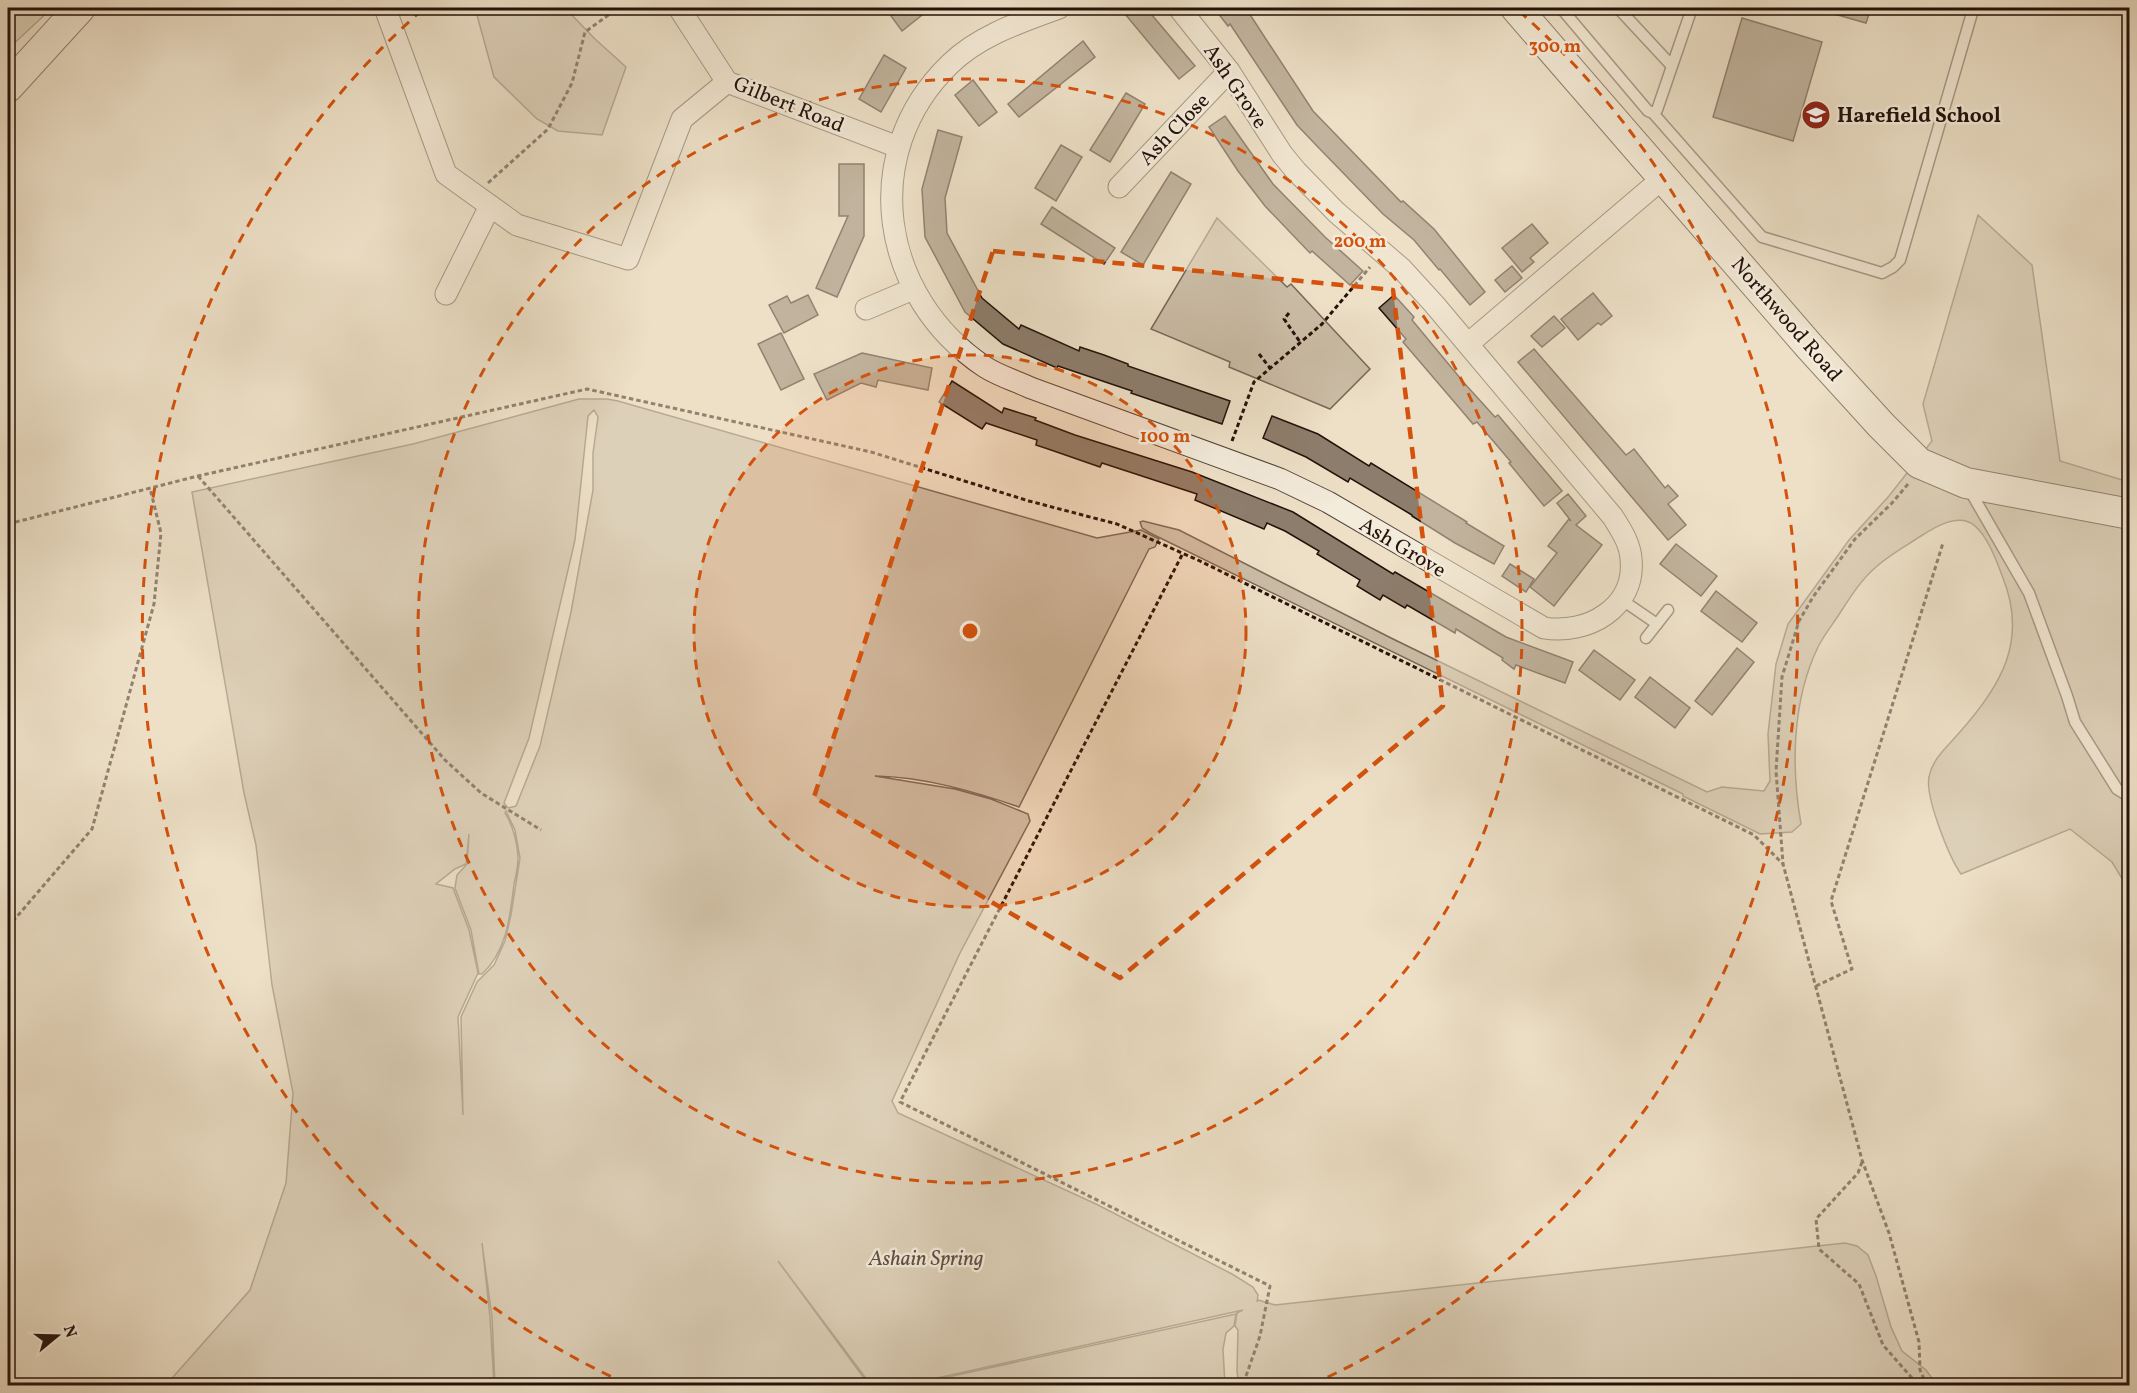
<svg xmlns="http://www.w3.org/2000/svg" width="2137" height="1393" viewBox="0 0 2137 1393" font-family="Vollkorn,serif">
	<rect width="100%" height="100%" fill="#ede0c7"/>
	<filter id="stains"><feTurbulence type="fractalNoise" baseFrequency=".00333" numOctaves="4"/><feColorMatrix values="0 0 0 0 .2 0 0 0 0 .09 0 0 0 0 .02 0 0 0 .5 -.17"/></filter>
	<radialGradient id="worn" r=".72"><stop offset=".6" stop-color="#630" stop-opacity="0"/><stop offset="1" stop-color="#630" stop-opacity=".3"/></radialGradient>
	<g fill="#cbbda7" stroke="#786758" stroke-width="1.5" fill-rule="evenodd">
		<polygon points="8,8 52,8 8,49"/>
		<polygon points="475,8 565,8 595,39 626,67 602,135 558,131 537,119 494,77"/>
		<path d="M 1978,215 L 2032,265 L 2060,461 L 2129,482 L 2129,890 L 2112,862 L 2070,829 L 1961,874 C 1949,857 1925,797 1929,777 C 1932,759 1948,746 1959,733 C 2001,686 2028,641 2003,578 C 1997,562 1988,537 1975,526 C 1959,512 1935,527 1921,536 C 1906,546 1889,555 1876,567 C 1861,580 1851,596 1840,613 C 1833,624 1824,635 1818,647 C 1792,701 1791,767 1801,824 L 1792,832 L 1760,834 L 1683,796 L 1683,794 L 1150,533 L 1142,528 L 1140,522 L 1143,521 L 1179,530 L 1391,638 L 1707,792 L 1722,787 L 1764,791 L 1770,781 L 1768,734 L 1776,664 L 1788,624 L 1849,540 L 1889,496 L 1932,441 L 1923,404 Z"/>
		<polygon points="1217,218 1287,287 1291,284 1370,369 1330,409 1229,367 1230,362 1151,329"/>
		<path d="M 579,399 L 607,399 L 618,401 L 1097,538 L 1141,530 L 1159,539 L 1155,547 L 1149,549 L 1019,807 C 973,791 924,777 875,776 L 955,789 L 991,799 L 1028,814 L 1030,821 L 960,953 L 892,1101 L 898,1113 L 1096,1204 L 1232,1274 L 1253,1287 L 1258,1295 L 1257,1302 L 1258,1300 L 1275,1305 L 1845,1243 L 1857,1246 L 1868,1255 L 1876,1276 L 1891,1327 L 1902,1351 L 1926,1370 L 1937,1385 L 1239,1385 L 1237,1371 L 1238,1330 L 1235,1326 L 1237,1313 L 1243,1310 L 906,1385 L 871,1385 L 778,1261 L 869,1385 L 495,1385 L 492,1317 L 482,1243 L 490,1317 L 494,1385 L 166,1385 L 250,1290 L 286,1183 L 293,1093 L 272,985 L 256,845 L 244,793 L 192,492 L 413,444 ZM 594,410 L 598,417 L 593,453 L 593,490 L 571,612 L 540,746 L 516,806 L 508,808 L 504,803 L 529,738 L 575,540 L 588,416 ZM 506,811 L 515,830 L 520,858 L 511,915 L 505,941 L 494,965 L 477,982 L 461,1017 L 463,1115 L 458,1017 L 478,973 L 469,930 L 453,888 L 436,884 L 455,869 L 466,864 L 469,834 L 467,864 L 457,875 L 455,888 L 471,930 L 479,974 L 482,974 C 507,951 510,916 514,884 C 516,876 518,866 518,857 C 517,841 513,826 505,813 Z"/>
		<polygon points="1236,1314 1234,1326 1226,1333 1223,1349 1225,1385 911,1385"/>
	</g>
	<g fill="#8d7d6c" stroke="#241109" stroke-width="1.5">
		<polygon points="902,8 931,8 902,31 891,16"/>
		<polygon points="1120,8 1146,8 1195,66 1179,79"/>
		<polygon points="1214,8 1251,8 1247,10 1313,111 1401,202 1403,201 1434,229 1485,292 1470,305 1440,269 1439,270 1414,240 1383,214 1316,145 1297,125 1230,24 1228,26"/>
		<polygon points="1827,8 1871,8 1866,23 1827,12"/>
		<polygon points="1742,18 1822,42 1793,141 1713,117"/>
		<polygon points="1083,41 1095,57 1019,117 1008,104"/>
		<polygon points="884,55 906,68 881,112 859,99"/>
		<polygon points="973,80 997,112 979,126 955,95"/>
		<polygon points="1126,93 1145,104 1110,162 1090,150"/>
		<polygon points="1225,116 1273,184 1325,237 1363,271 1350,285 1312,251 1310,253 1265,206 1238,171 1209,127"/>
		<polygon points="938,130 962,137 945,198 947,233 982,298 1019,329 1021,325 1079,351 1080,347 1104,355 1128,364 1128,366 1230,401 1222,424 1131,393 1132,391 1058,366 1057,368 1003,344 965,312 925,237 922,189"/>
		<polygon points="1061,145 1082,157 1056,201 1035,188"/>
		<polygon points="839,164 864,164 864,236 837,297 816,288 848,216 839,216"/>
		<polygon points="1171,172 1191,184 1143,265 1121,252"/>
		<polygon points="1052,207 1115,248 1104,264 1041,224"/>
		<polygon points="1532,224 1548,243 1530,258 1534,262 1522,272 1502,248"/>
		<polygon points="1512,266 1522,278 1505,292 1495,280"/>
		<polygon points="1593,293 1612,316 1601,325 1598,323 1578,340 1561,319"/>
		<polygon points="808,295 818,315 784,333 769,305 787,296 791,303"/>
		<polygon points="1394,295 1414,317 1412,320 1465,384 1495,417 1498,415 1562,491 1544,506 1509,463 1511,462 1477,422 1473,424 1462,411 1403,342 1406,339 1379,308"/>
		<polygon points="1554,316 1565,328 1542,347 1531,336"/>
		<polygon points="781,333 804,379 781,390 758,344"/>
		<polygon points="1534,349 1626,455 1634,449 1665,488 1668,485 1678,496 1668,504 1686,525 1668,540 1518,362"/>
		<polygon points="862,353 932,368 928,390 878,380 876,387 861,383 827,400 814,374"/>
		<polygon points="952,381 1002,413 1004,408 1036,418 1035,420 1075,435 1192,472 1293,512 1393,574 1395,572 1506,637 1573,662 1565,683 1516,665 1514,669 1502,660 1503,658 1456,629 1455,633 1407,605 1405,608 1383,595 1380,600 1357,586 1360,580 1317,554 1319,551 1285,531 1267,523 1264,529 1195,500 1197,494 1102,463 1100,467 1051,450 1036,445 1037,440 986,423 982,429 939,402"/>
		<polygon points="1272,416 1318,434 1369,466 1371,463 1467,522 1466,523 1504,546 1494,564 1455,543 1412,516 1412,515 1350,478 1348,482 1306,457 1263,438"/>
		<polygon points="1568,494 1586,516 1576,525 1602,545 1554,606 1530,587 1557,553 1548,546 1569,519 1571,521 1557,503"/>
		<polygon points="1676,544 1717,576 1701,596 1660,564"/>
		<polygon points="1510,564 1534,579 1526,592 1502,576"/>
		<polygon points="1716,591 1757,623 1742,642 1701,611"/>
		<polygon points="1737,648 1754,662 1712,715 1695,701"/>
		<polygon points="1594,650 1635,680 1620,700 1579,670"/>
		<polygon points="1650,677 1690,708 1675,728 1635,697"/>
	</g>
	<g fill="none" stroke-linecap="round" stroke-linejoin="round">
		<g stroke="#564538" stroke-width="13">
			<g id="lane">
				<polyline points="1561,8 1648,111 1653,113 1762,237 1882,273 1893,267 1900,260 1972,13"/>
				<polyline points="1618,8 1671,65"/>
				<polyline points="1653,113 1657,110 1692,8"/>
				<polyline points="1969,489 2029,593 2067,696 2075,722 2117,789 2130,797"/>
				<polyline points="1622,600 1657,624"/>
				<polyline points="1646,638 1668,610"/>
			</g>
		</g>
		<g stroke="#564538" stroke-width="23">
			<g id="street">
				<polyline points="385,8 446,174 517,225 628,259 682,119 727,82"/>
				<polyline points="679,8 727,82 898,147"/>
				<path d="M 1059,8 C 1021,22 980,35 950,64 C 857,154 880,297 985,367 C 999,376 1016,381 1031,388 L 1280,479 L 1328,502 L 1544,628 C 1587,635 1636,608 1631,559 C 1630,543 1621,530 1613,517 L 1434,304 L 1402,269 L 1336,212 L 1296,171 L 1282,154 L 1229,71 L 1179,8"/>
				<polyline points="1119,187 1229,71"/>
				<polyline points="446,294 490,206"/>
				<polyline points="866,309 913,289"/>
				<polyline points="1468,344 1663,178"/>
			</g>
		</g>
		<g stroke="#241109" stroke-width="32">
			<g id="secondary">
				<polyline points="1516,8 1810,347 1881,425 1919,463 1966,483 2130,514"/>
				<polyline points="8,87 80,8"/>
			</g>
		</g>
		<g stroke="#241109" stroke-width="3" stroke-dasharray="4.5 3" stroke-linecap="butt">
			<polyline points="488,183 548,129 572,83 585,32 618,8"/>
			<polyline points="1289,313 1284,319 1300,342"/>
			<polyline points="1259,354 1270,368"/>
			<polyline points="1232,441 1254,382 1322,324 1370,267"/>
			<polyline points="198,476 445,760 481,793 541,830"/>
			<polyline points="1908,484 1892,503 1855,539 1813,597 1799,621 1782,677 1776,771 1783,864 1862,1160 1889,1233 1919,1342 1920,1370 1927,1386"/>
			<polyline points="8,524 198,476 587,389 871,452 1029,501 1117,524 1200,561 1754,835 1783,864"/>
			<polyline points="1182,555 900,1102 1270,1286 1260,1336 1246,1376 1247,1386"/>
			<polyline points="8,927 92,829 154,604 161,533 150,488"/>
			<polyline points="1816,986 1852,969 1831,901 1943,543"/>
			<polyline points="1862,1162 1858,1173 1816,1219 1819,1249 1859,1284 1883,1345 1912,1378 1923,1386"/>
			<polyline points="1909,1386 1912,1378"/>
		</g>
		<use href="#lane" stroke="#f3ebdb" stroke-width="10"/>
		<use href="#street" stroke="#f3ebdb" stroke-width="21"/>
		<use href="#secondary" stroke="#f3ebdb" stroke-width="30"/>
	</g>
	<path d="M0 0H2137V1393H0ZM 993,251 L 1393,290 L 1443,706 L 1120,978 L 814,797 Z" fill="#ede0c7" fill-opacity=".55" fill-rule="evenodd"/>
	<path fill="none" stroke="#d4520c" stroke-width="4.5" stroke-dasharray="12 8" stroke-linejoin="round" d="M 993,251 L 1393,290 L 1443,706 L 1120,978 L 814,797 Z"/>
	<circle cx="970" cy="631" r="276" fill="#d4520c" fill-opacity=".12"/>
	<g fill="none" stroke="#d4520c" stroke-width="3" stroke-dasharray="10 8">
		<circle cx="970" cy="631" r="276"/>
		<circle cx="970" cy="631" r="552"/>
		<path d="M627 1384A828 828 0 0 1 421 11M1519 11A828 828 0 0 1 1313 1384"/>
	</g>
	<defs>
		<g id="school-disc" transform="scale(1.5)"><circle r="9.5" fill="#8f2418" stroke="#f3ebdb"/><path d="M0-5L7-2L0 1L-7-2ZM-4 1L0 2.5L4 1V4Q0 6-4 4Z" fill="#fff"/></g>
	</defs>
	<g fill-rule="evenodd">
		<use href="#school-disc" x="1816" y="115"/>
	</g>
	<g text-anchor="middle" stroke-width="5" stroke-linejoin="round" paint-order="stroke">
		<g font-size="21" fill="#241109" stroke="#f3ebdb">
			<text transform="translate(1236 86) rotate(56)" y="7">Ash Grove</text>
			<text transform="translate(789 104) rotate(22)" y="7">Gilbert Road</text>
			<text transform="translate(1174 129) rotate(-46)" y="7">Ash Close</text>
			<text transform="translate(1787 319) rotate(49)" y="7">Northwood Road</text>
			<text transform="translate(1403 547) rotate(31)" y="7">Ash Grove</text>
		</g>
		<g font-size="21" font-weight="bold" fill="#241109" stroke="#f3ebdb" text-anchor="start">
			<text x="1837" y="122">Harefield School</text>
		</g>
		<g font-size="21" font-style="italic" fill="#5e4d40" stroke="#f3ebdb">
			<text x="926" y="1265">Ashain Spring</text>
		</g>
	</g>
	<circle cx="970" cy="631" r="9" fill="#d4520c" stroke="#f3ebdb" stroke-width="3"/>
	<g font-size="18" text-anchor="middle" font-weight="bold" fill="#d4520c" stroke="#f3ebdb" stroke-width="5" stroke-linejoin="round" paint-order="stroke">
		<text x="1555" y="52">300 m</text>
		<text x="1360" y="247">200 m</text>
		<text x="1165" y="442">100 m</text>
	</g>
	<rect width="2137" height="1393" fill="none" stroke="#ede0c7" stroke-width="30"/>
	<rect x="9" y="9" width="2119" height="1375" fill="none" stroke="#241109" stroke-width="3"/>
	<rect x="15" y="15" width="2107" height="1363" fill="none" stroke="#241109" stroke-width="1.5"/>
	<g transform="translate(57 1336) rotate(71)" stroke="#f3ebdb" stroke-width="4.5" paint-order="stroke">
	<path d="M0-4.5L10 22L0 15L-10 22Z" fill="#241109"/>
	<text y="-9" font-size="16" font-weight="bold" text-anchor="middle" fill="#241109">N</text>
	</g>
	<rect width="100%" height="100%" filter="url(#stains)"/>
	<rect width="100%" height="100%" fill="url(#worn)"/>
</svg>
